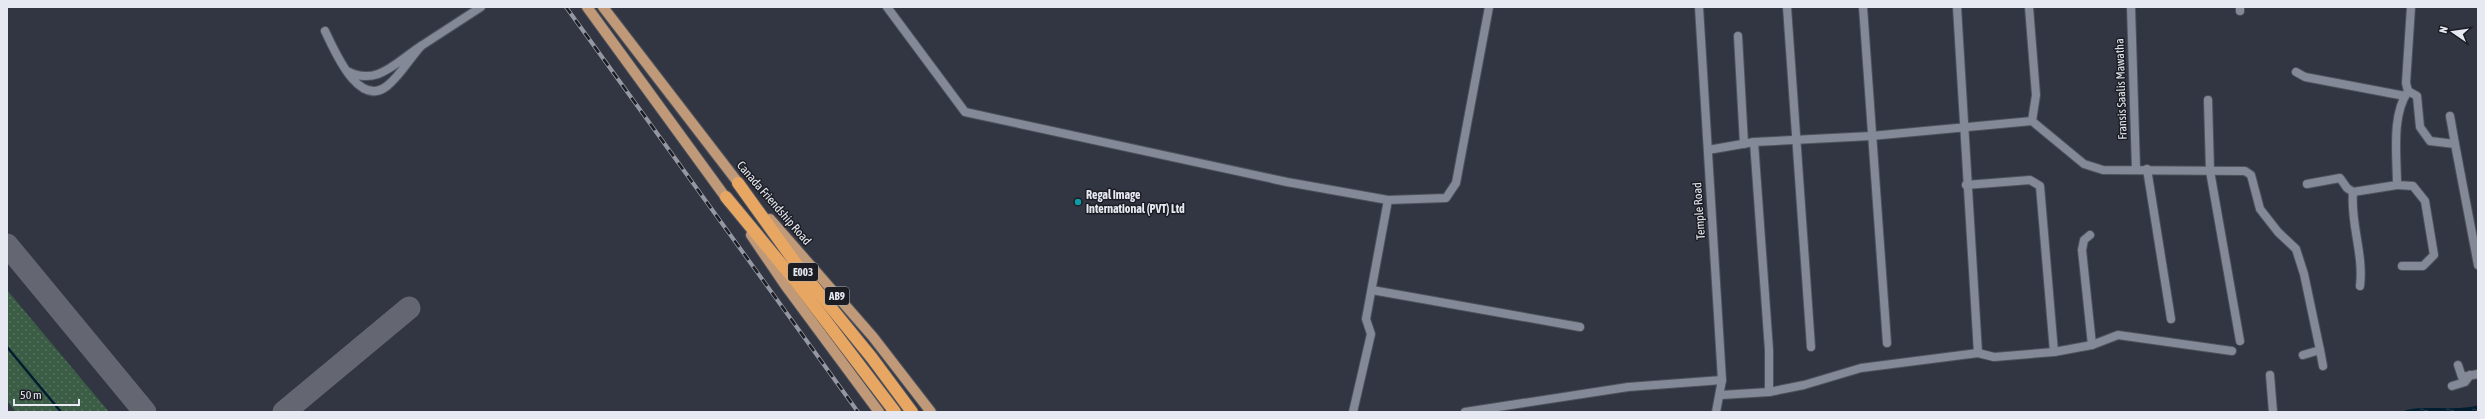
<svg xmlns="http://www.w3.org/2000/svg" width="2485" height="419" viewBox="0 0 2485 419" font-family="'Asap Condensed',sans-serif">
	<defs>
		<pattern id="green-dots" width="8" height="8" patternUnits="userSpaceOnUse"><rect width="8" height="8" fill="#3b5c45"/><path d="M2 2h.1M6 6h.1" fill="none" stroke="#577360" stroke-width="1.8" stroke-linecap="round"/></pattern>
		<pattern id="water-ripples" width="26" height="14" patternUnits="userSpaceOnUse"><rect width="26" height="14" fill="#001e30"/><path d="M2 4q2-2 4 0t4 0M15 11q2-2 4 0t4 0" fill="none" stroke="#253f4e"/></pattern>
	</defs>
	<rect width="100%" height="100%" fill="#323642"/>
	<polygon fill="url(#green-dots)" points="7,290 109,412 16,412 7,401"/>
	<path fill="url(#water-ripples)" d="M 2478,405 L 2478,412 L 2403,412 C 2413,404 2459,412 2478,405 Z"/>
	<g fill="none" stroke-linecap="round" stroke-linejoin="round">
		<polyline stroke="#001e30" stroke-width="2.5" points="7,347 61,412"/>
		<g stroke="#646772" stroke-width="23">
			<polyline points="7,245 145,412"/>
			<polyline points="284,412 409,308"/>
		</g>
		<g stroke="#4e525c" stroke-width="10">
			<g id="minor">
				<polyline points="887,7 965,112 1287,182 1388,200 1446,198 1456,183 1489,7"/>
				<polyline points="1787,7 1811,347"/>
				<polyline points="1863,7 1887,343"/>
				<polyline points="1957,7 1978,353"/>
				<polyline points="2029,7 2036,95 2032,121"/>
				<polyline points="2131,7 2136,169"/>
				<polyline points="2411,7 2406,83 2408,91 2417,96 2420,127 2430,141 2455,144 2478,265"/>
				<polyline points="2240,11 2240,7"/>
				<path d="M 325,31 C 334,49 358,109 387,86 C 400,76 410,58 421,46 C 396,62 377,87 347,71"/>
				<polyline points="1738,36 1744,144"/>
				<polyline points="421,46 481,7"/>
				<polyline points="2296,72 2305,77 2405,96"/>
				<polyline points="2208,100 2210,171 2240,341"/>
				<polyline points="2450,116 2455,144"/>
				<polyline points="1754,142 1769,350 1769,392"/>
				<polyline points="1708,150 1754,142 1871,136 2032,121 2084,164 2103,170 2245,171 2251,175 2260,209 2278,232 2296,249 2304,274 2320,350 2303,355"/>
				<polyline points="2147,169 2171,319"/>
				<path d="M 2307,184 L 2340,178 L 2347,188 L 2353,192 L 2397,185 C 2397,156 2391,116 2408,91"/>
				<polyline points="1966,185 2030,180 2040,186 2054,352"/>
				<polyline points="2397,185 2413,186 2425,201 2434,255 2423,266 2402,266"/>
				<path d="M 2353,192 C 2350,223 2364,254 2360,286"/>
				<polyline points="2090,235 2084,240 2082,250 2092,345"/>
				<polyline points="1372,290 1580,327"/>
				<polyline points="2320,350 2323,366"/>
				<polyline points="2458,365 2462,377 2478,374"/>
				<polyline points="2270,375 2273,412"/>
				<polyline points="2452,386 2465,382 2470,375"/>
				<polyline points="1721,395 1769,392 1804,385 1861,368 1978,353 1994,357 2054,352 2092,345 2118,335 2232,351"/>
				<polyline points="1353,412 1371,334 1366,319 1388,200"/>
				<polyline points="1465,412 1628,387 1722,380"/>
			</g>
		</g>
		<g stroke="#4e525c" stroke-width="10">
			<polyline id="tertiary" points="1699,7 1722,380 1716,412"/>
		</g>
		<g stroke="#4e525c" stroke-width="12">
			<g id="primary">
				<polyline points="587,7 729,202"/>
				<polyline points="603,7 743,189"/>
				<polyline points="770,219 873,337 931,412"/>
				<polyline points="751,235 785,285 879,412"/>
			</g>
		</g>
		<g stroke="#4e525c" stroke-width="14">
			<g id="motorway">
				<polyline points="738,183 802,272 872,358 912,412"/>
				<polyline points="726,197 797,283 895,412"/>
			</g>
		</g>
		<use href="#minor" stroke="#848997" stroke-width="8"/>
		<use href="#tertiary" stroke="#848997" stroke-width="8"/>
		<use href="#primary" stroke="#c09a78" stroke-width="10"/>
		<use href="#motorway" stroke="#e8a663" stroke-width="12"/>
		<g stroke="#9598a2" stroke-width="4">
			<polyline id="rail" points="566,7 858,412"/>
		</g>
		<use href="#rail" stroke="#1b1d23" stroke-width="2.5" stroke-dasharray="8" stroke-linecap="butt"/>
	</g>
	<circle fill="#0f9aa8" stroke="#1b1d23" stroke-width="1.5" cx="1078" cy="202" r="4"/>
	<g text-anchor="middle" stroke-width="3" stroke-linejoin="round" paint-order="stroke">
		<g fill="#1b1d23" stroke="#a9acb3" stroke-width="1">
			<rect x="788" y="263" width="30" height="18" rx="3"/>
			<rect x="825" y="287" width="24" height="18" rx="3"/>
		</g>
		<g font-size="11" font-weight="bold" fill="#e6e9f1">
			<text x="803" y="276">E003</text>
			<text x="837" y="300">AB9</text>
		</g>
		<g font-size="12" fill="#e6e9f1" stroke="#1b1d23">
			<text transform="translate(2121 89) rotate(-92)" y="4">Fransis Saalis Mawatha</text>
			<text transform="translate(774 203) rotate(49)" y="4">Canada Friendship Road</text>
			<text transform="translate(1699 211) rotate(-94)" y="4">Temple Road</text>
		</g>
		<g font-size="12" font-weight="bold" fill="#e6e9f1" stroke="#1b1d23" text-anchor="start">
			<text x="1086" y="199">Regal Image<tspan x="1086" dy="14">International (PVT) Ltd</tspan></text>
		</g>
	</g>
	<rect width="2485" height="419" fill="none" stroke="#e6e9f1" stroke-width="16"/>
	<g transform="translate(2453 32) rotate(283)" stroke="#1b1d23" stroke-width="3" paint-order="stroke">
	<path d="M0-3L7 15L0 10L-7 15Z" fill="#e6e9f1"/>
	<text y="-6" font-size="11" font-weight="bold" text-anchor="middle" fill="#e6e9f1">N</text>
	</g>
	<path d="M14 399v6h65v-6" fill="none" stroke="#e6e9f1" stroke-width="2"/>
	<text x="20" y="399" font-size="12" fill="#e6e9f1" stroke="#1b1d23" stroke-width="3" paint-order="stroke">50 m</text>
</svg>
